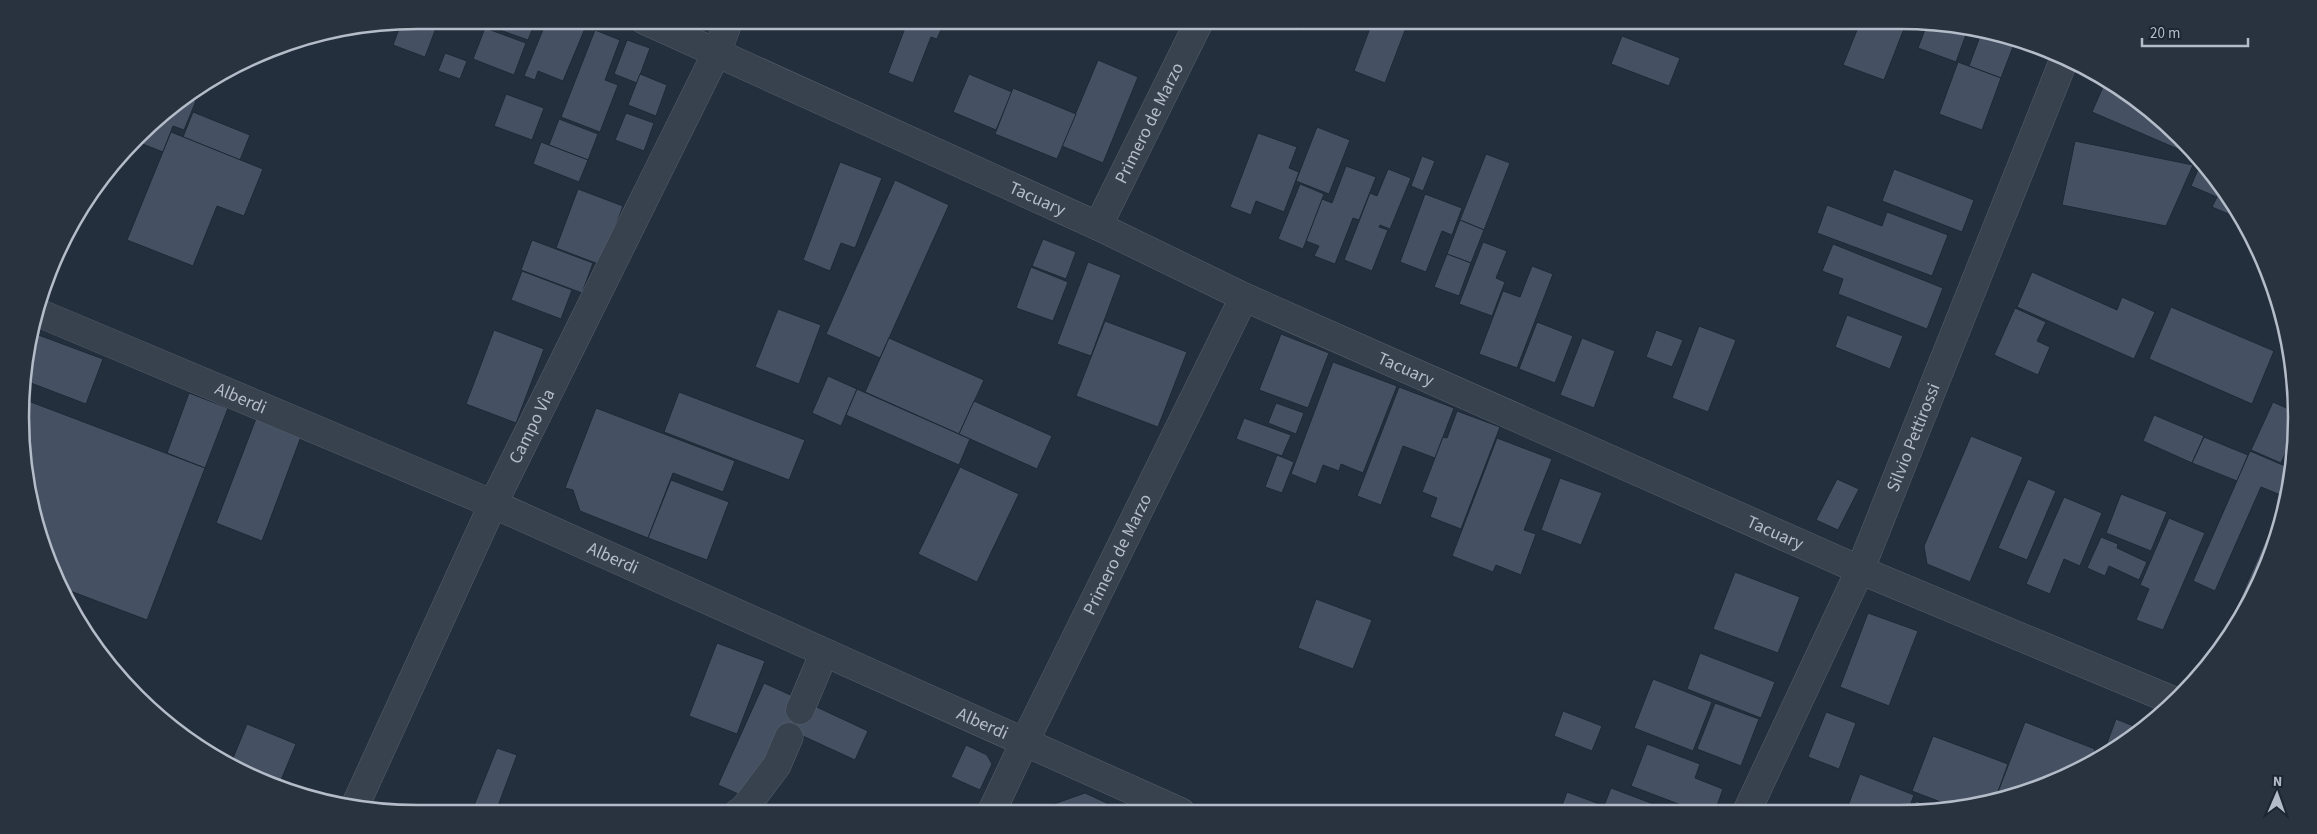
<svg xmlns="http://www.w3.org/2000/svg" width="2317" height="834" viewBox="0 0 2317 834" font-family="'Source Sans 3',sans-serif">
	<rect width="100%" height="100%" fill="#242f3e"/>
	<g fill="#455162" stroke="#1f2835">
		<polygon points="417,20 439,20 425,57 393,45 402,21"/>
		<polygon points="501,20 536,20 528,40 497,29"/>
		<polygon points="547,20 570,20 586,26 563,81 538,71 535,80 524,76"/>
		<polygon points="908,20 945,20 937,39 931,37 913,83 888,73"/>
		<polygon points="1160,20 1188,20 1185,29"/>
		<polygon points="1272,20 1305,20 1301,31"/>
		<polygon points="1373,20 1393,20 1407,25 1385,83 1354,71"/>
		<polygon points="1861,20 1907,21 1884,80 1843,65"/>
		<polygon points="1927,24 1968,29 1956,62 1918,48"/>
		<polygon points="359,26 357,30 348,27"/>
		<polygon points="485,28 526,43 514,75 473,59"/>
		<polygon points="595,30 620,40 605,80 618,85 600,132 561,117"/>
		<polygon points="1982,31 2002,33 2016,39 2001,78 1969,66"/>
		<polygon points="1622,36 1680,58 1669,86 1611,64"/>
		<polygon points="627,40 650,48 637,83 614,74"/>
		<polygon points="445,53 467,61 460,79 438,71"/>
		<polygon points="1098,60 1138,77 1103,163 1062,146"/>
		<polygon points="1958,62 2001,78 1982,130 1939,114"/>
		<polygon points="640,74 667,85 656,116 628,105"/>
		<polygon points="969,74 1012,92 996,130 953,112"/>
		<polygon points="2106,80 2141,102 2201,159 2092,112"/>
		<polygon points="1013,88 1076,114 1057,159 995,134"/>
		<polygon points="506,94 544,108 532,140 494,126"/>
		<polygon points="188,98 196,101 184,130 173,126 163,152 135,141 155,119"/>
		<polygon points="193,112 250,135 240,160 183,137"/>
		<polygon points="626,113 654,123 644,151 615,140"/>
		<polygon points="559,119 598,134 588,160 549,145"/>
		<polygon points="1317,127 1350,140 1329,194 1296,181"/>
		<polygon points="171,132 263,169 244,216 217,206 193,266 127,240"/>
		<polygon points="1258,133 1297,147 1289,168 1299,172 1284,212 1256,201 1251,215 1230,207"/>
		<polygon points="2075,141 2193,165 2166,226 2062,205"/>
		<polygon points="541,142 588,160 579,182 533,164"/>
		<polygon points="1486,154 1510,163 1484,230 1460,220"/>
		<polygon points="120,156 111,178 103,174"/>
		<polygon points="1422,156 1435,161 1423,191 1411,186"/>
		<polygon points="2202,160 2244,218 2245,221 2212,207 2217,197 2191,186"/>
		<polygon points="840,162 882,178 855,248 841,243 830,271 803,260"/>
		<polygon points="1346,166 1376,177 1359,220 1353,218 1335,264 1314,256 1319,246 1306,241 1322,199 1332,203"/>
		<polygon points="1388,169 1411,178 1390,229 1380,225 1379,227 1388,230 1372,271 1344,260 1370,193 1377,196"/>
		<polygon points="1894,169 1974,200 1962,232 1882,201"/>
		<polygon points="895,180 949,205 880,358 826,334"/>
		<polygon points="1300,184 1324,194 1303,249 1278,239"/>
		<polygon points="578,189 623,206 601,265 556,248"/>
		<polygon points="1425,194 1462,208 1452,235 1442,231 1426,272 1400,262"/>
		<polygon points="1827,205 1882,226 1887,212 1948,235 1932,276 1817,233"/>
		<polygon points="1460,220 1484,230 1471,263 1447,254"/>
		<polygon points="1043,239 1076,252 1066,279 1032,266"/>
		<polygon points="532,240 593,263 582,293 521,270"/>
		<polygon points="1483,242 1507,251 1496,278 1505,282 1492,316 1459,304"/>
		<polygon points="1833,244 1943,288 1927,329 1838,294 1843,279 1822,271"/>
		<polygon points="1447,254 1471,263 1459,296 1434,287"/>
		<polygon points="1088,262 1121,275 1091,356 1057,344"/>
		<polygon points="1532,266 1553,274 1517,368 1479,354 1503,291 1520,297"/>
		<polygon points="1031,267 1068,282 1053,321 1016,308"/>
		<polygon points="522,271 572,290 561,319 511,300"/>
		<polygon points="2032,272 2117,310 2122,297 2155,312 2134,359 2017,307"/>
		<polygon points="2171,307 2274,351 2252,404 2149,359"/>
		<polygon points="2015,308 2046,322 2037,341 2050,347 2038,375 1994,355"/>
		<polygon points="778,309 821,325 799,384 755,367"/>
		<polygon points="1847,315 1903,336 1890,369 1835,347"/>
		<polygon points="1105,321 1187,352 1158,427 1076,396"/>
		<polygon points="1537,322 1573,336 1555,383 1519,369"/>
		<polygon points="1699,326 1736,340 1708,412 1672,398"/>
		<polygon points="494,330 544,349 516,423 466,404"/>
		<polygon points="1656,330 1683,340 1672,367 1646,357"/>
		<polygon points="33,333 103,359 86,404 23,380 23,365"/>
		<polygon points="1281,334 1329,353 1308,408 1259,390"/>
		<polygon points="889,338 984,380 959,434 865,392"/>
		<polygon points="1582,338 1615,351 1594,408 1560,395"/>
		<polygon points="2288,343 2293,362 2282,358"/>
		<polygon points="1333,362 1397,386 1363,473 1341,464 1339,471 1323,465 1316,484 1291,474"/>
		<polygon points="828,376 857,389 841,426 812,413"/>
		<polygon points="1399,387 1454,408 1435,458 1403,446 1381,505 1357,496"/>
		<polygon points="857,389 970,439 959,465 846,415"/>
		<polygon points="679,392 805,440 789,480 664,432"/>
		<polygon points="189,393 228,408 205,468 167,453"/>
		<polygon points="23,399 205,468 147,620 65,589 33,519 21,443"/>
		<polygon points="974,401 1052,436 1037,469 959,434"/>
		<polygon points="2273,402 2295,412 2296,428 2281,463 2251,450"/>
		<polygon points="1276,403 1304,413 1296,434 1268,423"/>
		<polygon points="596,408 735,461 723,492 673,473 648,538 580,511 573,490 565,488"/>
		<polygon points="1457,411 1500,427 1461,529 1430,517 1437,498 1422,492 1443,437 1447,438"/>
		<polygon points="2154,415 2204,436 2192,463 2143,441"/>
		<polygon points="257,416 302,434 262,541 216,523"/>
		<polygon points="1244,418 1291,435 1282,456 1236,439"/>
		<polygon points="1971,436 2023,457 1970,582 1927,564 1924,546"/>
		<polygon points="2204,437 2248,455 2237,481 2192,463"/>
		<polygon points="1497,438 1552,459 1524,530 1536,534 1521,575 1496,565 1493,572 1452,556"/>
		<polygon points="2250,451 2292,469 2290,479 2283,496 2261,487 2215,591 2193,581"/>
		<polygon points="1277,455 1294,462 1282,493 1265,487"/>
		<polygon points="960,467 1019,494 977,582 918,554"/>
		<polygon points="1560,478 1602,493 1581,545 1541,530"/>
		<polygon points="1837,479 1859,489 1838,530 1816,520"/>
		<polygon points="2028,479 2056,491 2027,560 1998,548"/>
		<polygon points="671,480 729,502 707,560 648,538"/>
		<polygon points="2290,482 2287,498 2284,496"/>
		<polygon points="2121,494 2167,512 2151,551 2106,533"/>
		<polygon points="2064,497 2102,513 2080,566 2064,559 2050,594 2026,584"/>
		<polygon points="2169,518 2205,533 2163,630 2136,620 2149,589 2140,585"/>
		<polygon points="2274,521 2281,525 2244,616 2227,635 2225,634"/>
		<polygon points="2101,537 2118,544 2117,548 2147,562 2139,580 2109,566 2105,576 2087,568"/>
		<polygon points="1735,572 1800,597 1778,653 1713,629"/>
		<polygon points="1316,599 1372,620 1353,669 1298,648"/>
		<polygon points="1868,613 1918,631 1889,706 1840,687"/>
		<polygon points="717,643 765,661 737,734 689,716"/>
		<polygon points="1700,653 1775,682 1761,718 1687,689"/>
		<polygon points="1653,679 1712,702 1693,751 1634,728"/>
		<polygon points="764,683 806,702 759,803 718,785"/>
		<polygon points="806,702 868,731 855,760 792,731"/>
		<polygon points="1715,703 1759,719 1741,766 1697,749"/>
		<polygon points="1563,711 1602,726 1592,751 1554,736"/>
		<polygon points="1826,712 1856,723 1839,769 1808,757"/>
		<polygon points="2116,719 2141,729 2106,752 2104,751"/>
		<polygon points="2025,722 2095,749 2090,764 2075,773 1996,797"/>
		<polygon points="247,724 296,744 279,785 231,763"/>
		<polygon points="1933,736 2008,764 1996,797 1959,809 1912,791"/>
		<polygon points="1647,744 1700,764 1695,778 1723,789 1715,811 1697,811 1631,786"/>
		<polygon points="966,745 987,755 992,764 980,790 951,777"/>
		<polygon points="497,748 517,755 495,814 488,814 473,808"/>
		<polygon points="1860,774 1914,795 1908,811 1846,811"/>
		<polygon points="1611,788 1664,808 1663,811 1602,811"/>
		<polygon points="1567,792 1602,805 1599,811 1560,811"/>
		<polygon points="1085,793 1126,812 1047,813 1051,805"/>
		<polygon points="1916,801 1943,811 1912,811"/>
	</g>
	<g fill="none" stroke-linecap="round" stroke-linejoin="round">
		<g stroke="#565f6c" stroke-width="29">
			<g id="minor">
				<path id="s1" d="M 644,20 L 1098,226 L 1244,297 L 1860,570 L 2174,701"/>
				<path id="s2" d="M 1098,226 L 1200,20"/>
				<path id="s3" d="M 39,313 L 493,504 L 1181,812"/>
				<polyline points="800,710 824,653"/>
				<path id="s4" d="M 355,806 L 493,504 L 717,52 L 729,20"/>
				<path id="s5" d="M 1747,811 L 1860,570 L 2065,57"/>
				<polyline points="738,813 744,809 777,765 789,737"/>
				<path id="s6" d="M 991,813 L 1024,743 L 1244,297"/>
			</g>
		</g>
		<use href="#minor" stroke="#38414e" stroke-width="28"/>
	</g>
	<g text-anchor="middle" stroke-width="4.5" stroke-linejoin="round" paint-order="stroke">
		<g font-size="18" fill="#b4bcc9" stroke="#1d2633">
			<text dy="6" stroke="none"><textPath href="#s2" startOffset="115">Primero de Marzo</textPath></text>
			<text dy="6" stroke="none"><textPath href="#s1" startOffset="432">Tacuary</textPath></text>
			<text dy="6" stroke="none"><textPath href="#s1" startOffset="838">Tacuary</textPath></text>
			<text dy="6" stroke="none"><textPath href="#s3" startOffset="219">Alberdi</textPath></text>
			<text dy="6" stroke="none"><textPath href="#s4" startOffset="419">Campo Vìa</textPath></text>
			<text dy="6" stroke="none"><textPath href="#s5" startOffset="409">Silvio Pettirossi</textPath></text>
			<text dy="6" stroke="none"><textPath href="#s1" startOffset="1242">Tacuary</textPath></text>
			<text dy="6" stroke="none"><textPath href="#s6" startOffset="288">Primero de Marzo</textPath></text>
			<text dy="6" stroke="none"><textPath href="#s3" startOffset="624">Alberdi</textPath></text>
			<text dy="6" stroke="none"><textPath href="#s3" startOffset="1029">Alberdi</textPath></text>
		</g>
	</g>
	<path d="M0 0H2317V834H0ZM417 29H1900A388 388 0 0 1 2288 417V417A388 388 0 0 1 1900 805H417A388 388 0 0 1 29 417V417A388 388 0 0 1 417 29Z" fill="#29323f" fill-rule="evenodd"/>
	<path fill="none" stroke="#b4bcc9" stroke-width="2.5" d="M417 29H1900A388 388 0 0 1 2288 417V417A388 388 0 0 1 1900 805H417A388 388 0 0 1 29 417V417A388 388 0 0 1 417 29Z"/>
	<g transform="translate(2277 794) rotate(2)" stroke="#1d2633" stroke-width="4" paint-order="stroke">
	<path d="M0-4L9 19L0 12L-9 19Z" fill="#b4bcc9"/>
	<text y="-8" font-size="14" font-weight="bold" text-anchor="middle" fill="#b4bcc9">N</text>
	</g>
	<path d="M2142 38v8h106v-8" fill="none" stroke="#b4bcc9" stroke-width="2.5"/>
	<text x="2150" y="38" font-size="15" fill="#b4bcc9" stroke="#1d2633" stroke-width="4" paint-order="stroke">20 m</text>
</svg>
